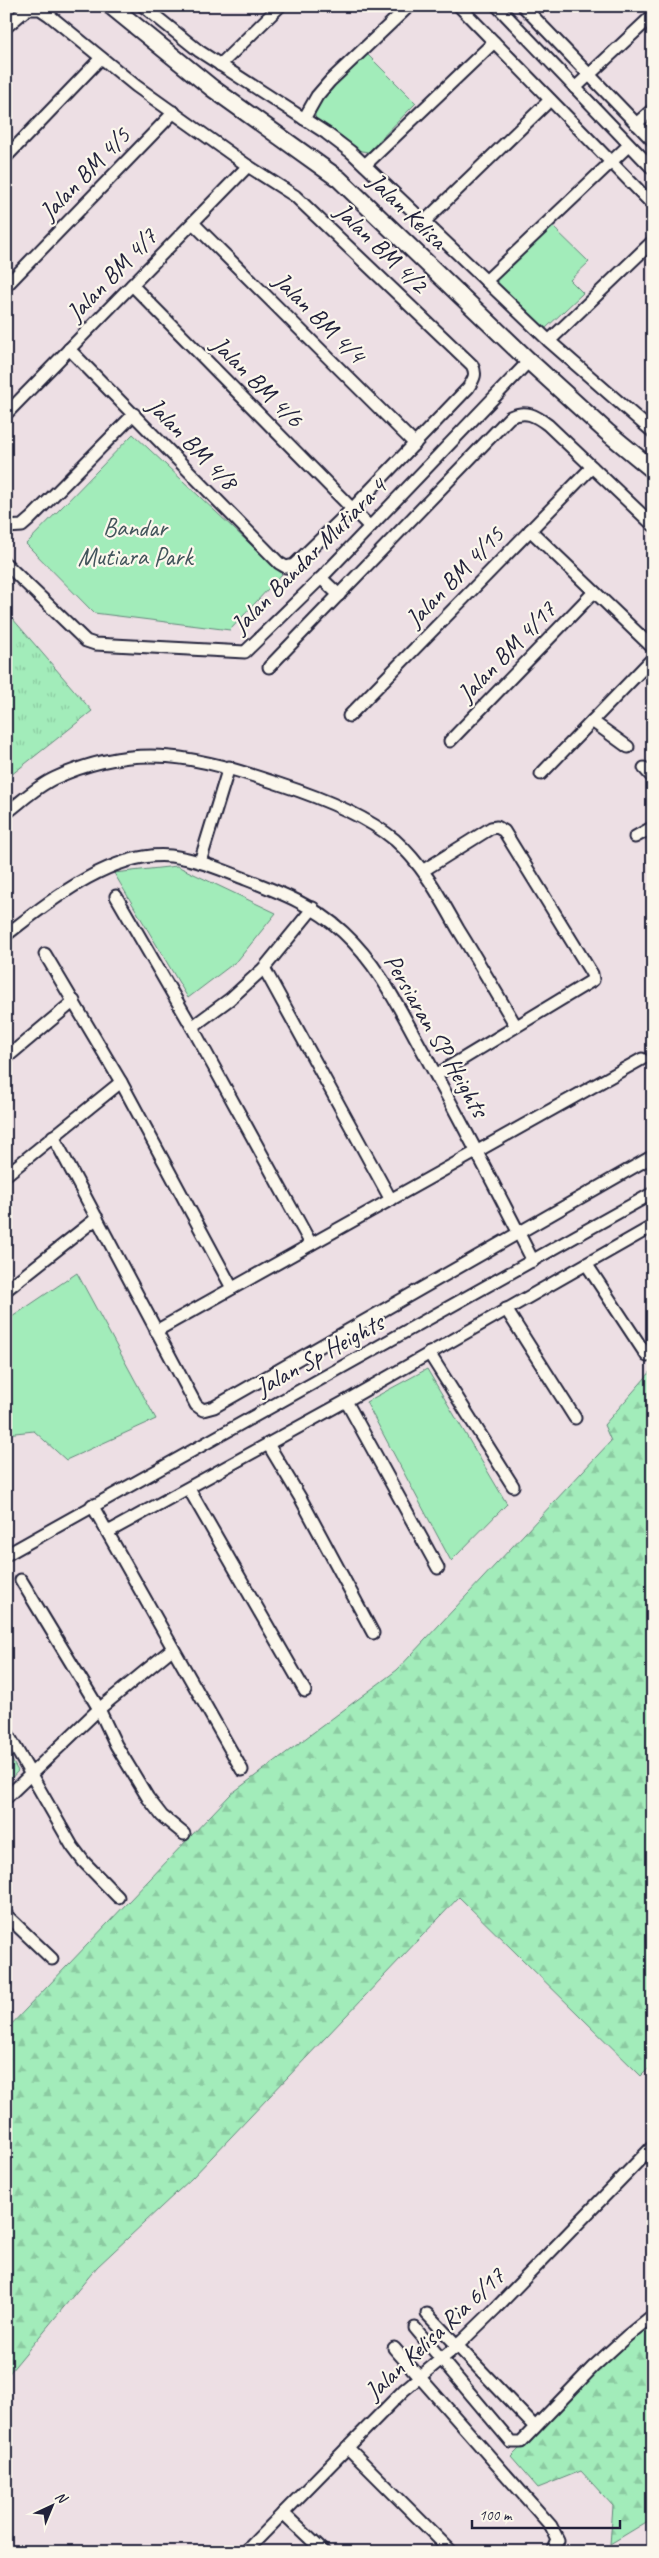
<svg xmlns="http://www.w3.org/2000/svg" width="659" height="2558" viewBox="0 0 659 2558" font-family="Caveat,sans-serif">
	<defs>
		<pattern id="grass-tufts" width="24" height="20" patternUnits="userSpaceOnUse" patternTransform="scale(1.25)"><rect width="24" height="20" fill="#a2ecba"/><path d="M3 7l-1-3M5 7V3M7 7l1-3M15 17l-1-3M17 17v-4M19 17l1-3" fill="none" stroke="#8bcaa1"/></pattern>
		<pattern id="forest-firs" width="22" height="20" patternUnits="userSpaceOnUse" patternTransform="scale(1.25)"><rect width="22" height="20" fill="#a2ecba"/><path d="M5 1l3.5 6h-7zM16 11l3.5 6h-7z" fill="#8bcaa1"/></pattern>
	</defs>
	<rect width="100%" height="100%" fill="#eddfe4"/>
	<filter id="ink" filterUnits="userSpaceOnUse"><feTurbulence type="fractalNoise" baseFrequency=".02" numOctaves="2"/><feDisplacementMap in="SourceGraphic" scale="10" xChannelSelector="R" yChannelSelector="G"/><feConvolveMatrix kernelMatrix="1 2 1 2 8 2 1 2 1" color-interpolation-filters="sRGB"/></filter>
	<g filter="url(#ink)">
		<polygon fill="url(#grass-tufts)" stroke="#62877a" points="6,611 92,711 6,779"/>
		<g fill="url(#forest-firs)" stroke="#62877a">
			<polygon points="653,1369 653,2064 641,2076 459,1897 192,2178 97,2267 6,2377 6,2030 231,1794 397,1670 611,1441 604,1425"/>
			<polygon points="653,2323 653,2518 610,2544 613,2506 581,2471 538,2488 511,2457 626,2343"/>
		</g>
		<g fill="#a2ecba" stroke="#62877a">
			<polygon points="366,53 416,103 368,152 356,150 343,137 316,121 314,109 331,86"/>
			<polygon points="551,225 589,262 570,280 583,293 545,329 495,280"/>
			<polygon points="133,434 282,574 230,630 94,613 26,544"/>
			<polygon points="177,866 276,913 238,960 188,998 114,873"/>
			<polygon points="77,1273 156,1419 66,1460 34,1431 6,1434 6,1321"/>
			<polygon points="427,1369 507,1504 451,1561 366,1402"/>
			<polygon points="6,1750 18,1771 6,1784"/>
		</g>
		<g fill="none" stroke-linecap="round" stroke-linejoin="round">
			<g stroke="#22223b" stroke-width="15">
				<g id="minor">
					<polyline points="143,6 199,51 326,133 351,152 549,341 653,432"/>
					<polyline points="459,6 653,205"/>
					<polyline points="497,6 653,169"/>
					<polyline points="523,6 653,141"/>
					<path d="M 6,27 L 27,9 L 40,9 L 49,15 L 136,86 L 248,166 L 295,196 L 472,365 C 477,374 474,379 468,388 L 352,509 L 294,565 L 286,567 L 279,563 L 69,349"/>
					<polyline points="220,65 280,6"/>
					<polyline points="575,88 653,15"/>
					<polyline points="304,119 317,96 330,81 409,6"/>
					<polyline points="636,124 653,109"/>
					<polyline points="6,157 101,58"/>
					<polyline points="365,165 494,42"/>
					<polyline points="425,221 550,100"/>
					<polyline points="193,223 415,444"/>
					<polyline points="486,281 629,145"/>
					<polyline points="132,285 370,527"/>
					<polyline points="6,286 174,112"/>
					<polyline points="549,341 653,241"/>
					<polyline points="6,414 248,166"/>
					<polyline points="6,527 22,526 30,519 134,414"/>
					<polyline points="530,530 653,648"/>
					<polyline points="6,564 86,641 95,644 245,652 321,578 529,361"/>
					<polyline points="321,578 339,595"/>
					<path d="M 269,667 L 510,417 C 526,410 535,415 548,425 L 653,525"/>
					<polyline points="349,716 592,467"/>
					<polyline points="592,721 628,747"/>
					<polyline points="450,741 594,592"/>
					<polyline points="644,768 653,778"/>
					<polyline points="541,774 653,658"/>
					<path d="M 6,813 C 22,801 37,786 55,778 C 138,740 198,757 279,784 C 316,796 365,815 395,840 C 423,865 440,897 458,929 C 478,961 497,994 516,1026"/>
					<polyline points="635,837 653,827"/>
					<polyline points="200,862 229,767"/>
					<polyline points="424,870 491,828 497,827 504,831 592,974 593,980 436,1075"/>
					<polyline points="116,896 192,1027 311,1244"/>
					<path d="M 6,935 C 50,901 112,850 171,856 C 196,859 220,869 243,878 C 279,892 314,905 343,932 C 380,966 401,1012 425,1055 C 462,1123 498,1192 533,1261"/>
					<polyline points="45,954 121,1082 232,1288"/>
					<polyline points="264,968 391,1200"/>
					<polyline points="192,1027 230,999 264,968 313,908"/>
					<polyline points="6,1058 74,1001"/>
					<polyline points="53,1136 196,1405 203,1410 214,1407 653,1156"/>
					<polyline points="6,1175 121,1082"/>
					<polyline points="587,1265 647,1356"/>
					<polyline points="6,1290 97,1218"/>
					<polyline points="506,1309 575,1418"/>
					<polyline points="156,1331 642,1059"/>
					<polyline points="429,1353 513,1486"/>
					<polyline points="346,1401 438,1568"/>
					<polyline points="268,1444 301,1499 373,1633"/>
					<polyline points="189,1489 305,1691"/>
					<polyline points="92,1505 242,1770"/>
					<polyline points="108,1532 346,1401 653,1226"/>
					<polyline points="6,1555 653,1193"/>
					<polyline points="21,1580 99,1709 116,1745 148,1798 162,1816 184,1834"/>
					<polyline points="6,1731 72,1846 84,1862 118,1897"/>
					<polyline points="6,1798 99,1709 172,1649"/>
					<polyline points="6,1915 52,1959"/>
					<polyline points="427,2314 535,2427"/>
					<polyline points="415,2328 511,2442 521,2442 593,2367 627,2336 653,2315"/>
					<polyline points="394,2348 551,2526 558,2540 553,2552"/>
					<polyline points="347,2447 452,2552"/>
					<polyline points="283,2513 324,2552"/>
					<polyline points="245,2552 404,2390 457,2346 496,2308 653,2146"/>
				</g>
			</g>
			<g stroke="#22223b" stroke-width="20">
				<polyline id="secondary" points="111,6 212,88 339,179 529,361 607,432 653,470"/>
			</g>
			<use href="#minor" stroke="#fbf7ec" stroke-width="11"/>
			<use href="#secondary" stroke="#fbf7ec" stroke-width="16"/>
		</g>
	</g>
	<g text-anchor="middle" stroke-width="4.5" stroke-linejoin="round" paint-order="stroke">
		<g font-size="25" fill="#22223b" stroke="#fbf7ec">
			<text transform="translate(84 173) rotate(-46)" y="9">Jalan BM 4/5</text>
			<text transform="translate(408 210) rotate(44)" y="9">Jalan Kelisa</text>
			<text transform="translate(382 247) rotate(44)" y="9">Jalan BM 4/2</text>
			<text transform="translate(111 274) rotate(-46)" y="9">Jalan BM 4/7</text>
			<text transform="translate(320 317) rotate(45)" y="9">Jalan BM 4/4</text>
			<text transform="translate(258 381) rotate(45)" y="9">Jalan BM 4/6</text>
			<text transform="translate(193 443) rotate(46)" y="9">Jalan BM 4/8</text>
			<text transform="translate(308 555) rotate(-45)" y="9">Jalan Bandar Mutiara 4</text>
			<text transform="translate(454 576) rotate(-46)" y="9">Jalan BM 4/15</text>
			<text transform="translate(506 651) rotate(-46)" y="9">Jalan BM 4/17</text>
			<text transform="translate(437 1035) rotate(60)" y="9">Persiaran SP Heights</text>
			<text transform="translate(319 1354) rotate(-29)" y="9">Jalan Sp Heights</text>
			<text transform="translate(434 2333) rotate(-43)" y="9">Jalan Kelisa Ria 6/17</text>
		</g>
		<g font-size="25" fill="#42545b" stroke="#fbf7ec">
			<text x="135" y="536">Bandar<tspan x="135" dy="29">Mutiara Park</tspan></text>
		</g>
	</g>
	<rect width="659" height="2558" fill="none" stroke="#fbf7ec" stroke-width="25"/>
	<rect x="12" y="12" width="634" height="2533" fill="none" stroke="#22223b" stroke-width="2" filter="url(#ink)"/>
	<g transform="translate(52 2506) rotate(44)" stroke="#fbf7ec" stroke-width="4" paint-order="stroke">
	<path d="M0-4L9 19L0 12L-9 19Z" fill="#22223b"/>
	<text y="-8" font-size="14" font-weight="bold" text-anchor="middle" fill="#22223b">N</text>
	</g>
	<path d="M472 2520v8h148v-8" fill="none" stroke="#22223b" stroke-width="2.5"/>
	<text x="479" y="2520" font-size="15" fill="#22223b" stroke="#fbf7ec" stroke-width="4" paint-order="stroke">100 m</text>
</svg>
